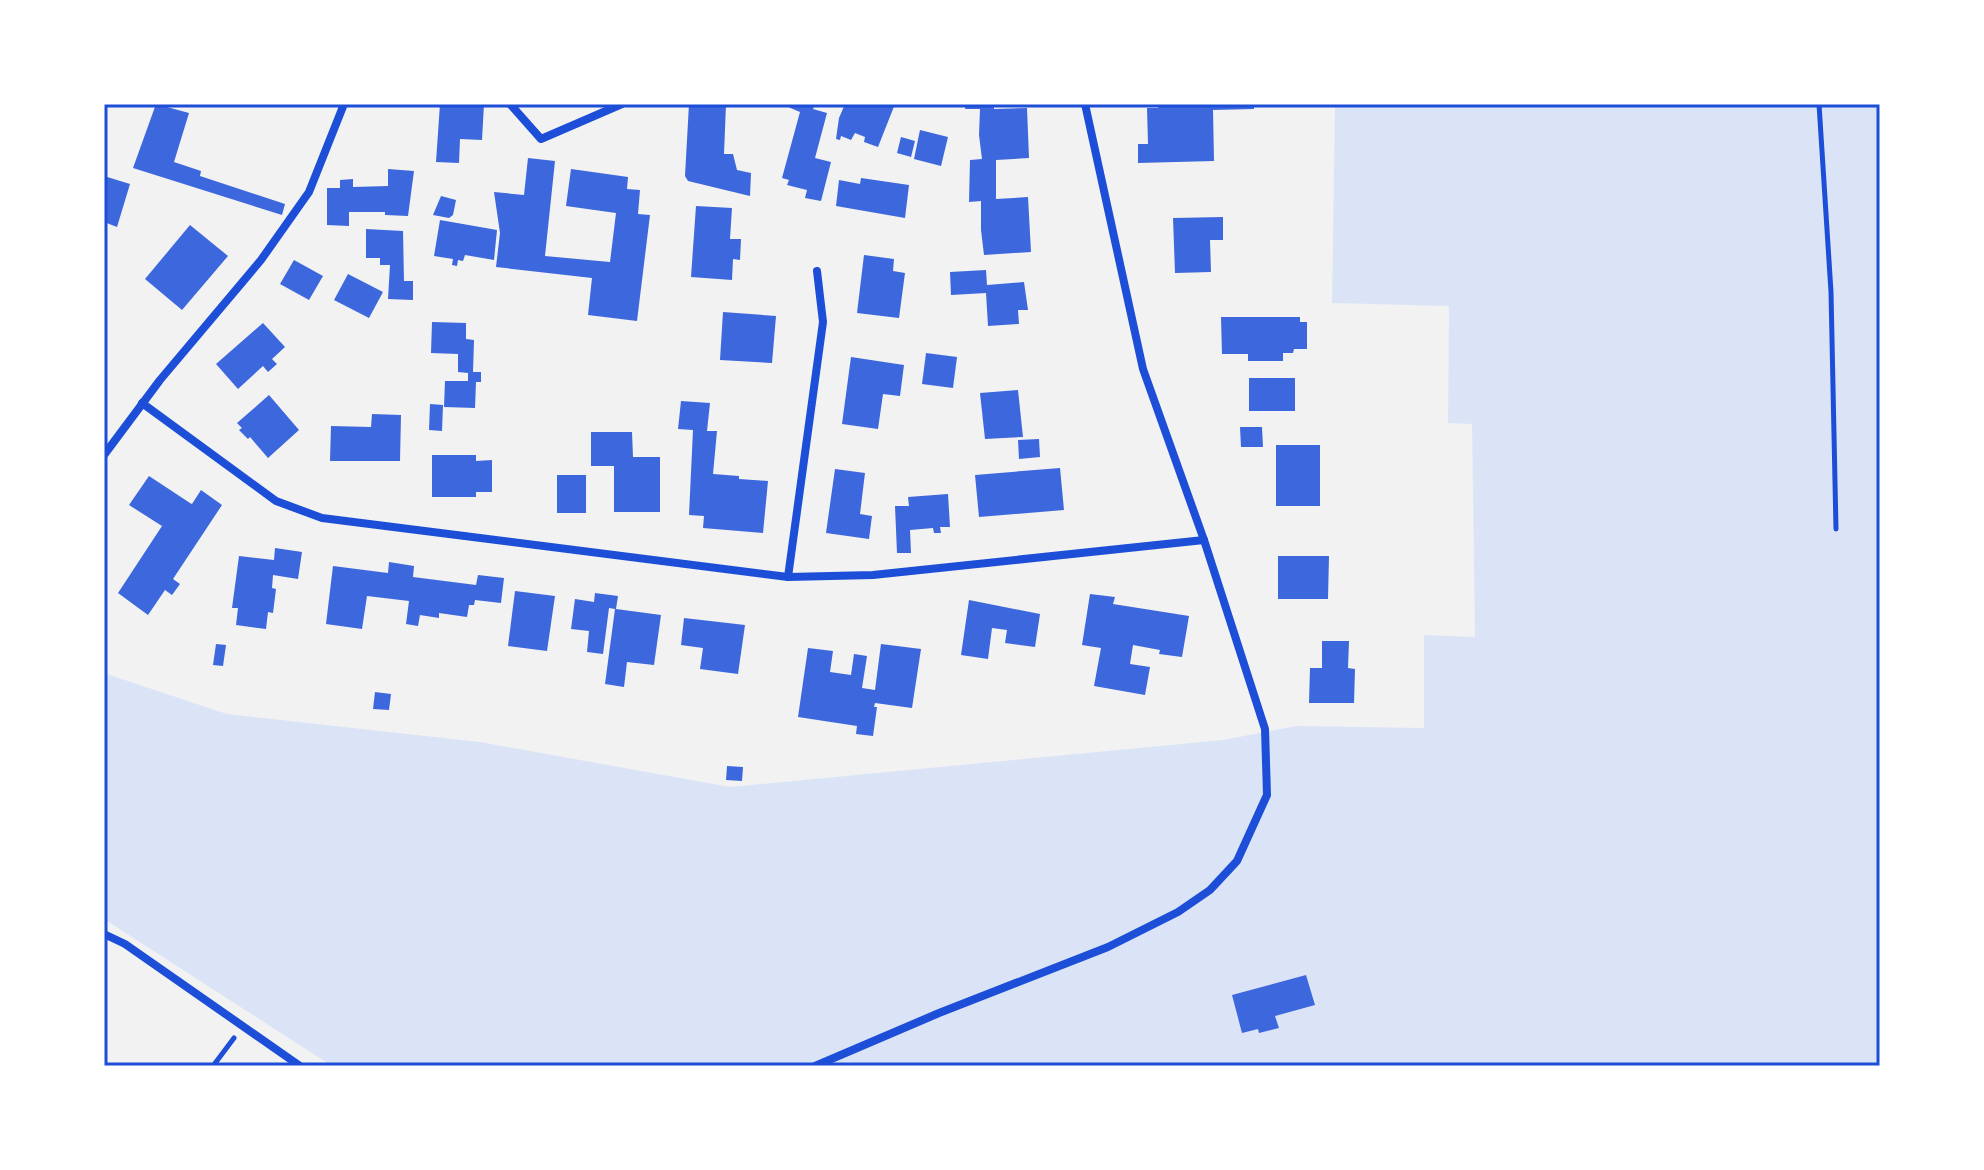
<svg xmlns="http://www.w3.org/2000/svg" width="1984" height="1170" viewBox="0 0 1984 1170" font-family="'Open Sans',sans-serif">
	<rect width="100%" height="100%" fill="#f2f2f2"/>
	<polygon fill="#dbe4f7" points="1335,104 1880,104 1880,1066 332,1066 104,919 104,673 227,714 480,742 730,787 1223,740 1296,726 1424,728 1424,635 1475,637 1472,424 1448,423 1449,306 1332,303"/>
	<g fill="#3d67dc">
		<polygon points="156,104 189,113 174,162 201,171 200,176 285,204 282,215 133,168"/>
		<polygon points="440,104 484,104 482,140 460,139 459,163 436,162"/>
		<polygon points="689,104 726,104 724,154 733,154 737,170 751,173 750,196 688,181 685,176"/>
		<polygon points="781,104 815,104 813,109 827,113 815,158 831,162 821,201 805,198 807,190 787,185 789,180 782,178 800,112"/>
		<polygon points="845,104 895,104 878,147 864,142 865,137 855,133 851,140 841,136 840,140 836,139 839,118"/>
		<polygon points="966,104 994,104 994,109 1027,108 1029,158 996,160 996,199 1028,197 1031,252 984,255 981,230 981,201 969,202 970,160 982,159 979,135 980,109 965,109"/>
		<polygon points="1160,104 1254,104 1254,109 1213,110 1214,161 1138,163 1138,144 1148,144 1147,108 1158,108"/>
		<polygon points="920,130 948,137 941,166 914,159"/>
		<polygon points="901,137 915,141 911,157 897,153"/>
		<polygon points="528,158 555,161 545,256 610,262 616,213 566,206 571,169 628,177 627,189 640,190 638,214 650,215 637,321 588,315 592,278 496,267 500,233 494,192 524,195"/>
		<polygon points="388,169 414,171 408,216 385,215 385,212 349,212 349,226 327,225 327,188 340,188 340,180 353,179 353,187 388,186"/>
		<polygon points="104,176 130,184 117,227 104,222"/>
		<polygon points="861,178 909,185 905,218 836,206 839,180 860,184"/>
		<polygon points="441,196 456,200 453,215 449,218 433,215"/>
		<polygon points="696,206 732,208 730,239 741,239 740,260 733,259 732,280 691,277"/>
		<polygon points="1223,217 1223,240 1210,240 1211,272 1175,273 1173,218"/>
		<polygon points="440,220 497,230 494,260 465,255 463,261 458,260 457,266 452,265 453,259 434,256"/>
		<polygon points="190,225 228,256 182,310 145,279"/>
		<polygon points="366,229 403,231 404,281 413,281 413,300 388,299 390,265 380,265 380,258 366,258"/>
		<polygon points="864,255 894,259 893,271 905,273 899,318 857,313"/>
		<polygon points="294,260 323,276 309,300 280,284"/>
		<polygon points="986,270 987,285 1024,282 1028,310 1018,310 1019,324 988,326 986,293 951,295 950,272"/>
		<polygon points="348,274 383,292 369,318 334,300"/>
		<polygon points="723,312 776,316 772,363 720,360"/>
		<polygon points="1221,317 1300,317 1300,322 1307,322 1307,349 1294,349 1293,353 1283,353 1283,361 1248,361 1248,354 1222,354"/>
		<polygon points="432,322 466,323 466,339 474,340 473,372 481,372 481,382 476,382 475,408 444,407 445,381 468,381 468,373 458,372 458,354 431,353"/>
		<polygon points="263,323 285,347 272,359 277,364 268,372 263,366 238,389 216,364"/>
		<polygon points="926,353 957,357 953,388 922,384"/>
		<polygon points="851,357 904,365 900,396 883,394 878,429 842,424"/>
		<rect x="1249" y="378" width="46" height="33"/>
		<polygon points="1018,390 1023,437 985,439 980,393"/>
		<polygon points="269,395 299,430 268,458 250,437 248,439 239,430 242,428 237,423"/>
		<polygon points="681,401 710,403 707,431 717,431 713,474 739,476 739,479 768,481 763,533 703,528 704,516 689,515 693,430 678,429"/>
		<polygon points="430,404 443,405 442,431 429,430"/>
		<polygon points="372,414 401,415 400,461 330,461 331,426 371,427"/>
		<polygon points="1240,427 1262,427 1263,447 1241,447"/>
		<polygon points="591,432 632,432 633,457 660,457 660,512 614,512 614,466 591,466"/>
		<polygon points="1039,439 1040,457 1019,459 1018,440"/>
		<rect x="1276" y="445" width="44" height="61"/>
		<polygon points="432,455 476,455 476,461 492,460 492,492 476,492 476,497 432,497"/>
		<polygon points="1060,468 1064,510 979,517 975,475"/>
		<polygon points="835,469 865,473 860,514 872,516 869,539 826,533"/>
		<rect x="557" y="475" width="29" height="38"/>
		<polygon points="149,476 190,503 192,504 201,490 222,505 173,579 180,584 172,595 165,590 148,615 118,593 162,526 129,505"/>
		<polygon points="948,494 950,527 940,527 941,533 934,533 933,528 910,530 911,553 897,553 895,506 909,506 908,497"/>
		<polygon points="275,548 302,552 298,579 273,575 272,588 276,589 273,613 268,612 266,629 236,625 238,608 232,608 239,556 274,560"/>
		<polygon points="1278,556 1329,556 1328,599 1278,599"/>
		<polygon points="389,562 414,566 413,577 476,585 478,575 504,578 501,603 475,600 474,605 469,605 467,617 439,613 439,618 420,615 418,626 406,624 409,601 367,596 362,629 326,624 333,566 388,573"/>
		<polygon points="515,591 555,596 547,651 508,646"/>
		<polygon points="595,593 618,596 616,609 661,615 654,665 627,662 624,687 605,684 615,609 609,608 603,654 587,652 589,631 571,629 575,599 594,602"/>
		<polygon points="1090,594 1115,597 1113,604 1189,616 1182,657 1159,654 1160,650 1133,645 1130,664 1150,667 1145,695 1094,686 1101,648 1082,645"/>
		<polygon points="969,600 1040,614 1035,647 1005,643 1007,630 992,628 988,659 961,655"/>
		<polygon points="684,618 745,625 738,674 700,669 703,648 681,645"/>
		<polygon points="1322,641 1349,641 1348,668 1355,669 1354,703 1309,703 1310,668 1322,668"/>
		<polygon points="216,644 226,645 223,666 213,665"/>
		<polygon points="881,644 921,649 912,708 875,703 874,707 877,707 873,736 856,734 857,726 798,717 808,648 833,651 830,672 851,675 854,654 867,656 862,688 875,690"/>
		<polygon points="375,692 391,694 389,710 373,709"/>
		<polygon points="727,766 743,767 742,781 726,780"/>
		<polygon points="1306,975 1315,1005 1275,1016 1279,1028 1259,1033 1258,1029 1242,1033 1232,995"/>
	</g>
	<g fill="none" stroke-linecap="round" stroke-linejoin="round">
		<g stroke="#1d4ed8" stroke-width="5">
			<polyline points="1819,104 1831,292 1836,529"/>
			<polyline points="213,1066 234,1038"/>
		</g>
		<g stroke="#1d4ed8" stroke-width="8">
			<polyline points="510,104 541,139 622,104"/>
			<polyline points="142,403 276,501 322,518 788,577 873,575 1204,540"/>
			<polyline points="104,455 160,380 261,260 309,192 344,104"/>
			<polyline points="788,577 823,322 817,271"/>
			<polyline points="104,934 125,944 300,1066"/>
			<polyline points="815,1066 939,1013 1108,947 1178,912 1210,890 1237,861 1267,795 1265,729 1204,540 1143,369 1085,104"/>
		</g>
	</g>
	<rect width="1984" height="1170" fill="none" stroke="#ffffff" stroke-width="212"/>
	<rect x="106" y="106" width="1772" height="958" fill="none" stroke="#1d4ed8" stroke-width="3"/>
</svg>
